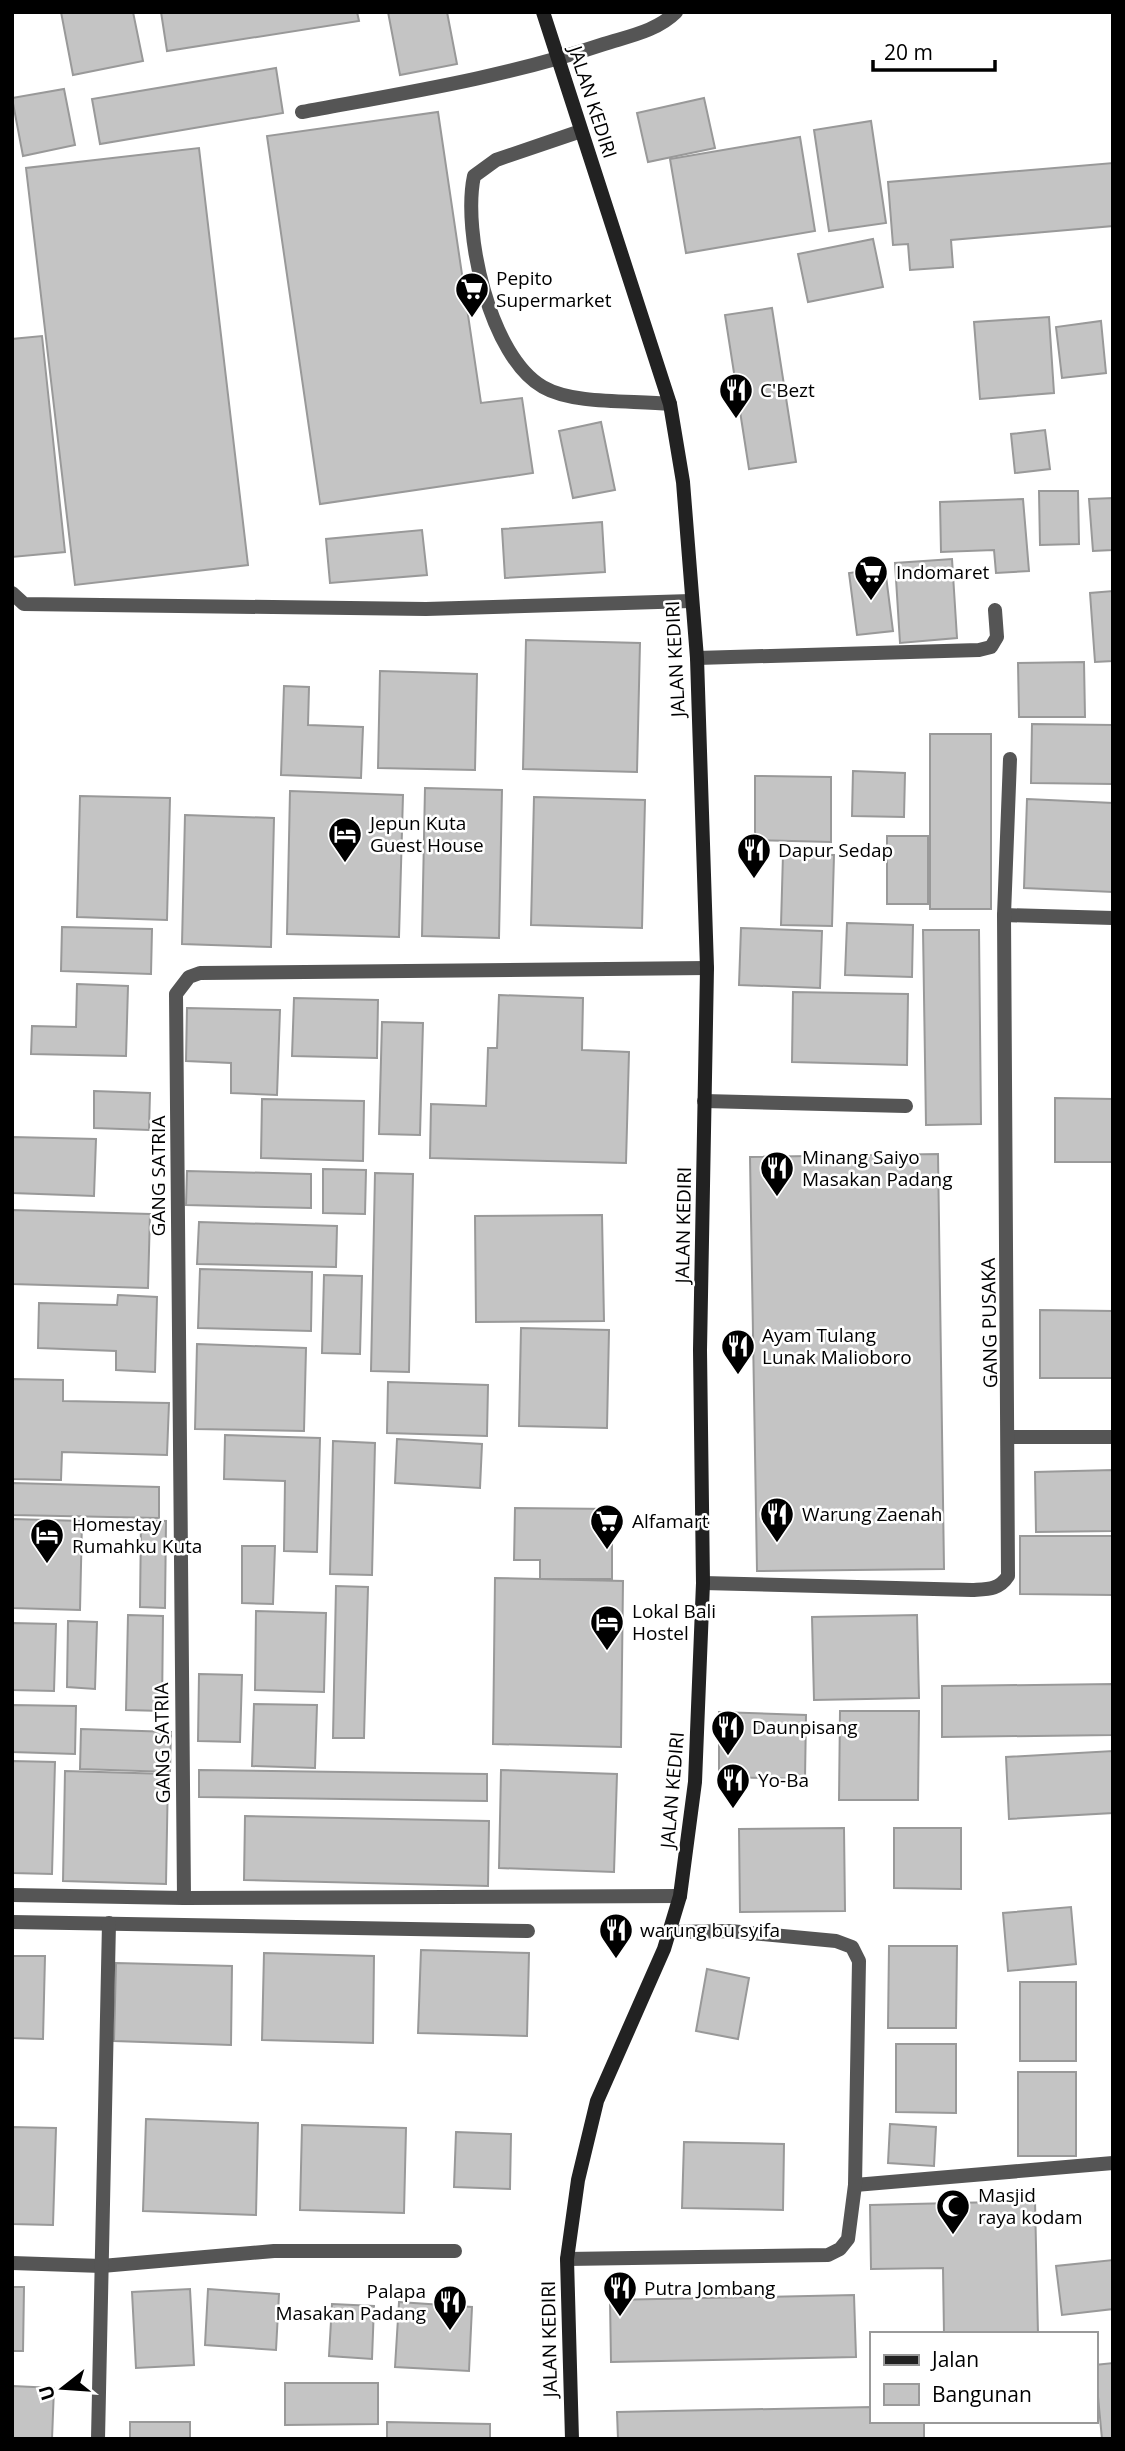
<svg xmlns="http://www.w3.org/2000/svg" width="1125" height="2451" viewBox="0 0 1125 2451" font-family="'Open Sans',sans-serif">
	<rect width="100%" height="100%" fill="#fff"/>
	<g fill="#c4c4c4" stroke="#999" stroke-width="2">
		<polygon points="61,12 133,12 143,61 73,75"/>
		<polygon points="161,12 357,12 359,21 167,51"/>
		<polygon points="388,12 447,12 457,64 400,75"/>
		<polygon points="276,68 283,113 100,144 92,99"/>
		<polygon points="64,89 75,145 23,156 12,98"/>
		<polygon points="704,98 715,148 648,162 637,113"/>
		<polygon points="438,112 481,403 522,398 533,473 320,504 267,136"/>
		<polygon points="871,121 886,223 829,231 814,130"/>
		<polygon points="800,137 815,231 686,253 670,159"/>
		<polygon points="199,148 248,565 75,585 26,168"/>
		<polygon points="1113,163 1113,226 951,240 953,267 910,270 908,244 893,245 888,182"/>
		<polygon points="873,239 883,287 808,302 798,254"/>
		<polygon points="772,308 796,462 749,469 725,315"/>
		<polygon points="1049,317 1054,393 980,399 974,322"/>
		<polygon points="1101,321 1106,373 1062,378 1056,327"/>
		<polygon points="42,336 65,552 12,557 12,339"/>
		<polygon points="601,422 615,490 573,498 559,431"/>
		<polygon points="1045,430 1050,469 1015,473 1011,434"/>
		<polygon points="1039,491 1078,491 1079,544 1040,545"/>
		<polygon points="1113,498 1113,550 1093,551 1089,499"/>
		<polygon points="1023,499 1029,571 996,573 994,550 941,552 940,502"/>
		<polygon points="602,522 605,572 505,578 502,529"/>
		<polygon points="422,530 427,575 330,583 326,539"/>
		<polygon points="952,559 957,638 900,643 895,563"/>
		<polygon points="885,568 893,631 857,635 849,573"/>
		<polygon points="1113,591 1113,661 1095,662 1090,593"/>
		<polygon points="526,640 640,643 637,772 523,769"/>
		<polygon points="1084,662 1085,717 1019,717 1018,663"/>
		<polygon points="380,671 477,674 475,770 378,768"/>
		<polygon points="284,686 309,687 308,725 363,727 361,778 281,775"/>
		<polygon points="1032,724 1113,725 1113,784 1031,783"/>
		<rect x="930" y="734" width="61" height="175"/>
		<polygon points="853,771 905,773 904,817 852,816"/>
		<polygon points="755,776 831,777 831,842 755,840"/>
		<polygon points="425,788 502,790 499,938 422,936"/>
		<polygon points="290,791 403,795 399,937 287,934"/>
		<polygon points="80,796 170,798 167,920 77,917"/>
		<polygon points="534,797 645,800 642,928 531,925"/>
		<polygon points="1027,799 1113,803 1113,892 1024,888"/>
		<polygon points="185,815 274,818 271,947 182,944"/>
		<rect x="887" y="836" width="41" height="68"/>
		<polygon points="783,854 834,855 832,926 781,925"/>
		<polygon points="847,923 913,925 912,977 845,975"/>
		<polygon points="62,927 152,929 151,974 61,971"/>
		<polygon points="741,928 822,931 820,988 739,985"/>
		<polygon points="923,930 979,930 981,1124 926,1125"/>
		<polygon points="77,984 128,986 126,1056 31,1054 32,1026 76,1027"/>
		<polygon points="793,992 908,994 907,1065 792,1062"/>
		<polygon points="499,995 583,998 582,1050 629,1052 626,1163 430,1158 431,1104 486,1106 488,1048 497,1048"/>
		<polygon points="294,998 378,1000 377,1058 292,1056"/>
		<polygon points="187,1008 280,1010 277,1095 231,1093 231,1063 186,1061"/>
		<polygon points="382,1022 423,1023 420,1135 379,1134"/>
		<polygon points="94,1091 150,1093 149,1130 94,1128"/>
		<polygon points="1055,1098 1113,1099 1113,1162 1055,1162"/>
		<polygon points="262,1099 364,1101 363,1161 261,1158"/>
		<polygon points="12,1137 96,1139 94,1196 12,1193"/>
		<polygon points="938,1154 944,1569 757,1571 750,1157"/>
		<polygon points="323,1169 366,1170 365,1214 323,1213"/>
		<polygon points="187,1171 311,1174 311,1208 186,1205"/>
		<polygon points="375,1173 413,1174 409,1372 371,1371"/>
		<polygon points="12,1210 150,1214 148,1288 12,1284"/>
		<polygon points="602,1215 604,1321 476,1322 475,1216"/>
		<polygon points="199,1222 337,1226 336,1267 197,1264"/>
		<polygon points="200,1269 312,1272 311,1331 198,1328"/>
		<polygon points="324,1275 362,1276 360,1354 322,1353"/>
		<polygon points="118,1295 157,1297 155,1372 116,1370 116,1351 38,1348 39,1303 117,1305"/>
		<polygon points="1040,1310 1113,1311 1113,1378 1040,1378"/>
		<polygon points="521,1328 609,1330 607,1428 519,1426"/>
		<polygon points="197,1344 306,1348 304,1431 195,1429"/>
		<polygon points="12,1379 63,1380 63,1401 169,1403 167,1455 62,1452 61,1480 12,1479"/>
		<polygon points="388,1382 488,1385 487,1436 387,1433"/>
		<polygon points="225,1435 320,1438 317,1552 284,1551 285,1481 224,1479"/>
		<polygon points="397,1439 482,1444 480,1488 395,1483"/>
		<polygon points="333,1441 375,1443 372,1575 330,1574"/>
		<polygon points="1113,1470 1113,1531 1036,1532 1035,1472"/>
		<polygon points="12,1483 159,1487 159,1518 12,1515"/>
		<polygon points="515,1508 612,1509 612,1579 540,1579 540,1560 514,1560"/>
		<polygon points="12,1519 82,1521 80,1610 12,1608"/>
		<polygon points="141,1520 166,1521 165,1608 140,1607"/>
		<polygon points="1020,1536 1113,1536 1113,1595 1020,1594"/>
		<polygon points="242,1546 275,1546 273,1604 242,1603"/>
		<polygon points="495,1578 623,1581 621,1747 493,1744"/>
		<polygon points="336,1586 368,1587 364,1738 333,1738"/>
		<polygon points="256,1611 326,1613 324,1692 255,1690"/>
		<polygon points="128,1615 163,1616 162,1711 126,1710"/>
		<polygon points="917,1615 919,1698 814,1700 812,1617"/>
		<polygon points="68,1621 97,1622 95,1689 67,1687"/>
		<polygon points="12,1623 56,1624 54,1691 12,1690"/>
		<polygon points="199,1674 242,1675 240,1742 198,1741"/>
		<polygon points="1113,1684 1113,1735 942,1737 942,1686"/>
		<polygon points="254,1704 317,1705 315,1768 252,1766"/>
		<polygon points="12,1705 76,1706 75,1754 12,1752"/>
		<polygon points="840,1711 919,1711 918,1800 839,1800"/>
		<polygon points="719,1712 806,1715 805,1779 719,1777"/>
		<polygon points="81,1729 171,1732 170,1772 80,1769"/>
		<polygon points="1113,1751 1113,1813 1009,1819 1006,1757"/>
		<polygon points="12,1761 55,1762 52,1874 12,1873"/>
		<polygon points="199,1770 487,1774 487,1801 199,1797"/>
		<polygon points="501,1770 617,1774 614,1872 499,1868"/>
		<polygon points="65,1771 168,1774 166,1884 63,1881"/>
		<polygon points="245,1816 489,1821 488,1886 244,1880"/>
		<polygon points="844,1828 845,1911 740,1912 739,1829"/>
		<polygon points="894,1828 961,1828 961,1889 894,1888"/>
		<polygon points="1071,1907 1076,1964 1008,1971 1003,1913"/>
		<polygon points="889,1946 957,1946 956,2028 888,2028"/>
		<polygon points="421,1950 529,1953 527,2036 418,2033"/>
		<polygon points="264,1953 374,1956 373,2043 262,2040"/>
		<polygon points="12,1956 45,1956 43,2039 12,2038"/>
		<polygon points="116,1963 232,1966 231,2045 114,2041"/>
		<polygon points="707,1969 749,1978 738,2039 696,2031"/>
		<rect x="1020" y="1982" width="56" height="79"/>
		<polygon points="896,2044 956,2044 956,2113 896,2112"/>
		<rect x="1018" y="2072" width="58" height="84"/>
		<polygon points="146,2119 258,2123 256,2215 143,2211"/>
		<polygon points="890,2124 936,2127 934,2166 888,2163"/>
		<polygon points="302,2125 406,2128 404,2213 300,2210"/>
		<polygon points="12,2127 56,2128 53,2225 12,2224"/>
		<polygon points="456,2132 511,2134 510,2189 454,2187"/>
		<polygon points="684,2142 784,2144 783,2210 682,2208"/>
		<polygon points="1035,2201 1038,2334 944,2334 943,2268 871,2269 870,2205"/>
		<polygon points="1113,2260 1113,2309 1062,2315 1056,2266"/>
		<polygon points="12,2287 24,2287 23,2351 12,2351"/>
		<polygon points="190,2289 194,2365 136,2368 132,2292"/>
		<polygon points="208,2289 279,2294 276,2350 205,2345"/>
		<polygon points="854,2295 856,2357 611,2362 610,2300"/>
		<polygon points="399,2302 472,2307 469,2371 395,2367"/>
		<polygon points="332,2304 374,2306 372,2359 329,2356"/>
		<polygon points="1113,2363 1113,2439 1102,2439 1095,2365"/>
		<polygon points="285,2383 378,2383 378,2424 285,2425"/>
		<polygon points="12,2386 54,2388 52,2439 12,2439"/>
		<polygon points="871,2407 871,2421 924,2421 924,2439 618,2439 617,2412"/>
		<rect x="130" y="2422" width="60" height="17"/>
		<polygon points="387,2422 490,2424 490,2439 387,2439"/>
	</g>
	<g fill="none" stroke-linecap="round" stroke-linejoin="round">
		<g stroke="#555" stroke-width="14">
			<path d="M 302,112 C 404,93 506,77 604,44 C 629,36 657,31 676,12"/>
			<path d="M 581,131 L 496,160 L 474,176 C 462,232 490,357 543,387 C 574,405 634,400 670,404"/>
			<polyline points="697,658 979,650 991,647 997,637 995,610"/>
			<polyline points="1004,915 1113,918"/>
			<polyline points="704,1101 906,1106"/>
		</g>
		<g stroke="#555" stroke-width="14">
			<polyline points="12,593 24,604 426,609 691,601"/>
			<polyline points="1009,1437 1113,1437"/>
			<path d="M 703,1583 L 972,1590 C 987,1589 999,1590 1008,1576 L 1004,915 L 1010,759"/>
			<polyline points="12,1895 184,1898 680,1896"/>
			<polyline points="184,1898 176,994 189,977 200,973 707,968"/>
			<polyline points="12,1922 528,1931"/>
			<polyline points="855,2185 1113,2163"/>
			<polyline points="567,2259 828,2255 840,2249 848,2239 855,2185 859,1961 852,1947 836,1941 730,1931 669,1932"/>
			<polyline points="12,2263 102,2266 274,2251 455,2251"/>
			<polyline points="98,2439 109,1923"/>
		</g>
		<polyline stroke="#222" stroke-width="14" points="543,12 670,404 683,482 697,658 707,968 700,1350 703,1583 695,1782 680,1896 664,1949 597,2101 578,2180 567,2259 572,2439"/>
	</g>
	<defs>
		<g id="supermarket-pin" transform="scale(1.75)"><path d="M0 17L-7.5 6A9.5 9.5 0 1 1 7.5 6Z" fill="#000" stroke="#fff"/><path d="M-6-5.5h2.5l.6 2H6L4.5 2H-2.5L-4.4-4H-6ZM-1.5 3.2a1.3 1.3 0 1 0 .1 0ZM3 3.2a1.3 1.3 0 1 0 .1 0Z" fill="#fff"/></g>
		<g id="restaurant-pin" transform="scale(1.75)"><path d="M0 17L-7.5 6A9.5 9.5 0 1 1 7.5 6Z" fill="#000" stroke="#fff"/><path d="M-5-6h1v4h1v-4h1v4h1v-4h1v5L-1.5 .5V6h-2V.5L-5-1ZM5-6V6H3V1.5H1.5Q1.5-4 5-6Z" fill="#fff"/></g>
		<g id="hotel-pin" transform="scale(1.75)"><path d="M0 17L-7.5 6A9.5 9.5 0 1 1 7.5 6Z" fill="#000" stroke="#fff"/><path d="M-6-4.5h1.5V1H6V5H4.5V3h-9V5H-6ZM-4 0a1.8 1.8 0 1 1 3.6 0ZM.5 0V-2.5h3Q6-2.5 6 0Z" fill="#fff"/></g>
		<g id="mosque-pin" transform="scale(1.75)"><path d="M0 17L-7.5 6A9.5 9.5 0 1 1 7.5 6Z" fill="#000" stroke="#fff"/><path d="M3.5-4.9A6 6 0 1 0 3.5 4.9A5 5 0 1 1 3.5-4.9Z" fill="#fff"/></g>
	</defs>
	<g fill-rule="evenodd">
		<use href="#supermarket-pin" x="472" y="289"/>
		<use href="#restaurant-pin" x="736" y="390"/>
		<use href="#supermarket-pin" x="871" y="572"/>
		<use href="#hotel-pin" x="345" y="834"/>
		<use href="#restaurant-pin" x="754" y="850"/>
		<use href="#restaurant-pin" x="777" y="1168"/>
		<use href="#restaurant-pin" x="738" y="1346"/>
		<use href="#restaurant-pin" x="777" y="1514"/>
		<use href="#supermarket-pin" x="607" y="1521"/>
		<use href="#hotel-pin" x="47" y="1535"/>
		<use href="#hotel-pin" x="607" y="1622"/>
		<use href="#restaurant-pin" x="728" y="1727"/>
		<use href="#restaurant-pin" x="733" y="1780"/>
		<use href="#restaurant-pin" x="616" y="1930"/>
		<use href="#mosque-pin" x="953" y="2206"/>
		<use href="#restaurant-pin" x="620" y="2288"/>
		<use href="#restaurant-pin" x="450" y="2302"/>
	</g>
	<g text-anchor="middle" stroke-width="5" stroke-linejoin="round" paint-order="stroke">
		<g font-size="19" fill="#000" stroke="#fff">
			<text transform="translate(593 102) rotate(72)" y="7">JALAN KEDIRI</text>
			<text transform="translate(675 659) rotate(-93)" y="7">JALAN KEDIRI</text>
			<text transform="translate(158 1176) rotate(-90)" y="7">GANG SATRIA</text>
			<text transform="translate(683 1225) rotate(-89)" y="7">JALAN KEDIRI</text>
			<text transform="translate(989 1323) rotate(-91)" y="7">GANG PUSAKA</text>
			<text transform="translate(162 1743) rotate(-91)" y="7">GANG SATRIA</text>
			<text transform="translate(672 1790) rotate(-85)" y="7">JALAN KEDIRI</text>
			<text transform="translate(549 2339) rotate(-91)" y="7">JALAN KEDIRI</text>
		</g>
		<g font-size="19" fill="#000" stroke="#fff" text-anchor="start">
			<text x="496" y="285">Pepito<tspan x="496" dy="22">Supermarket</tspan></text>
			<text x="760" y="397">C'Bezt</text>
			<text x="896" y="579">Indomaret</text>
			<text x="370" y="830">Jepun Kuta<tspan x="370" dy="22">Guest House</tspan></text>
			<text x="778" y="857">Dapur Sedap</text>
			<text x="802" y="1164">Minang Saiyo<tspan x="802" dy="22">Masakan Padang</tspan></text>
			<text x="762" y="1342">Ayam Tulang<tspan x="762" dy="22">Lunak Malioboro</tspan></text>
			<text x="802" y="1521">Warung Zaenah</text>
			<text x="632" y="1528">Alfamart</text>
			<text x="72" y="1531">Homestay<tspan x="72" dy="22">Rumahku Kuta</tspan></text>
			<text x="632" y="1618">Lokal Bali<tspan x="632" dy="22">Hostel</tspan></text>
			<text x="752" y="1734">Daunpisang</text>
			<text x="758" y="1787">Yo-Ba</text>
			<text x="640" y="1937">warung bu syifa</text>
			<text x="978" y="2202">Masjid<tspan x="978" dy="22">raya kodam</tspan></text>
			<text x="644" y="2295">Putra Jombang</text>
			<text x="426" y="2298" text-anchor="end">Palapa<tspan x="426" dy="22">Masakan Padang</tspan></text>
		</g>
	</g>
	<rect width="1125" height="2451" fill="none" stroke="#000000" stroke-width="28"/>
	<rect x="870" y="2332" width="228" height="91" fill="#ffffff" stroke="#999999" stroke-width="2"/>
	<rect x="884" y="2355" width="35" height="10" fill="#222222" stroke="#999999" stroke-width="2"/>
	<text x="932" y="2367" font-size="21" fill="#000000">Jalan</text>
	<rect x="884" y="2384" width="35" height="21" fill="#c4c4c4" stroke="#999999" stroke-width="2"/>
	<text x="932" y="2402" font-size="21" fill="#000000">Bangunan</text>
	<g transform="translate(63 2388) rotate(253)" stroke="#ffffff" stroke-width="5" paint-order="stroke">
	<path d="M0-5L12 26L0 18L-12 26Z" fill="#000000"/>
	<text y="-10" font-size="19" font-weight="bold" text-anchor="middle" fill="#000000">U</text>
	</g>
	<path d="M873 60v10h122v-10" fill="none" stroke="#000000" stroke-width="3.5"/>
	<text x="884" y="60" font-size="21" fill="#000000" stroke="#ffffff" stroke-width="5" paint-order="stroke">20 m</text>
</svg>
